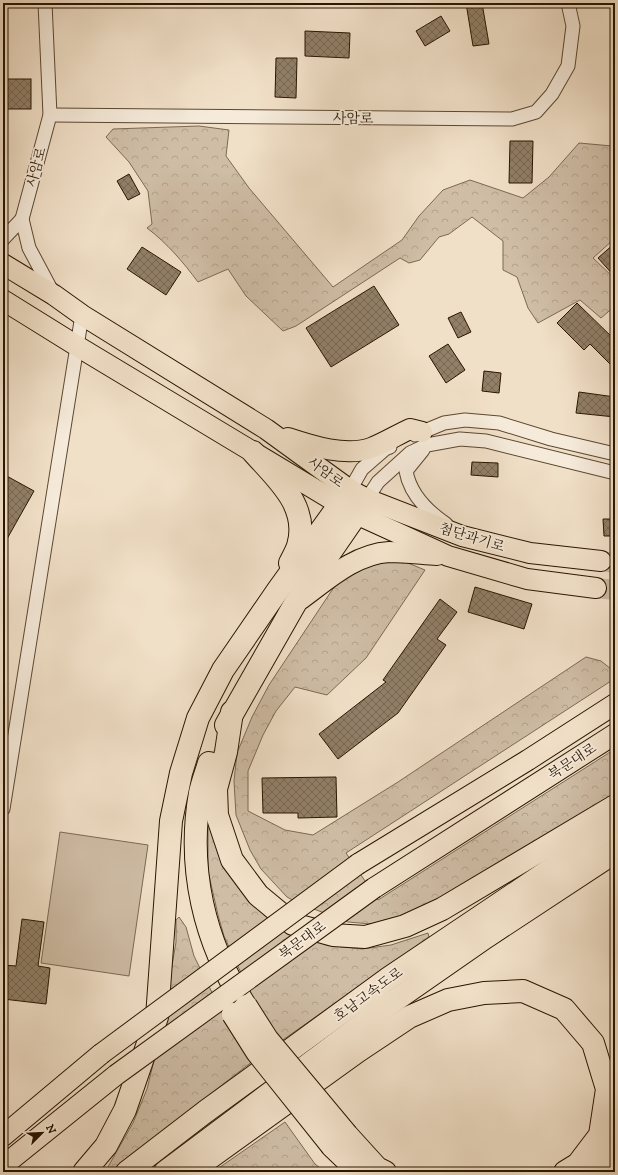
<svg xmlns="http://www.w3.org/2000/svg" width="618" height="1175" viewBox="0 0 618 1175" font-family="'IM FELL DW Pica','Noto Serif KR',serif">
	<defs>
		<pattern id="forest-crowns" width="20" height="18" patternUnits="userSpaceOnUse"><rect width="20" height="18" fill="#cfbda6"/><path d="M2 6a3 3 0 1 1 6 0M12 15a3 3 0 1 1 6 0" fill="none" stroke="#b2a28d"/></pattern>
		<pattern id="building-cross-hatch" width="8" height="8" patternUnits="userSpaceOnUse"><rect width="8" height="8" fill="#917f68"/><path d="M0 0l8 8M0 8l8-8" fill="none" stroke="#776753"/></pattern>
	</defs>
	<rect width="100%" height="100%" fill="#f1e0c8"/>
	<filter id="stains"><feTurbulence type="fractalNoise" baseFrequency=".005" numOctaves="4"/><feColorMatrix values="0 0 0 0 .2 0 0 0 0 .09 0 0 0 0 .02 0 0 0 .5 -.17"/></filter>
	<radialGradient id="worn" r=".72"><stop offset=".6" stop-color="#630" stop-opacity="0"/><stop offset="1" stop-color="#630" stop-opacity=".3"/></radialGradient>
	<g fill="url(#forest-crowns)" stroke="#7c6953">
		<path d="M 199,126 L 229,130 L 226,156 L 249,188 L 333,287 L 402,240 L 419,216 L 443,190 L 470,180 L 523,198 L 549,177 L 579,143 L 612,146 L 615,143 L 615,240 L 613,240 L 593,258 L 615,279 L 615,306 L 601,318 L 580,300 L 538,323 L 528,308 L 517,277 L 503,270 L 503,241 L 472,217 L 449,234 L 439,237 L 420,260 L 409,263 L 400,258 L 296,326 L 283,331 L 246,296 L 228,269 L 198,282 C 183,262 167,243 147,228 L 152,224 L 148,191 L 129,162 L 106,137 L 113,129 Z"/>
		<polygon points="393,557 425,570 366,658 327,695 295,687 276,711 263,735 248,771 248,811 285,830 313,835 398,782 586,657 601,661 611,669 611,681 346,853 378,900 615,749 615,795 432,905 396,920 371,924 348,922 298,903 287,897 261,869 250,850 236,815 234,781 237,753 252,717 269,685 340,578 354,567"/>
		<polygon points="213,822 299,934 326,945 362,949 391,945 428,933 429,937 253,1061 110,1172 105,1172 133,1123 147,1089 160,1036 176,942 176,920 179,917 186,927 194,956 230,1029 253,999 224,936 218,915 208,871 208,824"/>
		<polygon points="285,1122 315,1164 325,1172 213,1172"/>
	</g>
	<polygon fill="#cfbda6" stroke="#7c6953" points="60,832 148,845 129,976 41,963"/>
	<g fill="url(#building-cross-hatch)" stroke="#2a1500">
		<polygon points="466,3 482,3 489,44 473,46"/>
		<polygon points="441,16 450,31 425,46 416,31"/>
		<polygon points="305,31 350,33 349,58 305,56"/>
		<polygon points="276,58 297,58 296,98 275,97"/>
		<rect x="3" y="79" width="28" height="30"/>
		<polygon points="510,141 533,141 532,183 509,183"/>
		<polygon points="129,174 140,194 128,200 117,181"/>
		<polygon points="615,243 615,277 598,258"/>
		<polygon points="142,247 181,272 166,295 127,269"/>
		<polygon points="374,286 399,325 331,367 306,328"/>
		<polygon points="577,303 615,340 615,369 590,344 584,350 557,323"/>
		<polygon points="461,312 471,332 458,338 448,318"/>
		<polygon points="448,344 465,370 446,383 429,356"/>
		<polygon points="484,371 501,373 499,393 482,391"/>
		<polygon points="579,392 615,397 615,417 576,413"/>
		<polygon points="472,462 498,463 498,477 471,475"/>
		<polygon points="3,474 34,491 3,546"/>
		<polygon points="603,519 615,519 615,536 604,536"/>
		<polygon points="475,587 532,604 524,629 468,612"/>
		<polygon points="440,599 457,612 437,639 446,645 398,713 338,759 319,734 386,682 383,680"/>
		<polygon points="336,777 337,817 298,818 298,813 263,813 262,778"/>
		<polygon points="22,919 44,922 38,966 50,968 46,1004 3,999 3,965 16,966"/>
	</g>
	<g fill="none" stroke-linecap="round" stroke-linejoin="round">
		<g stroke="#c9b7a0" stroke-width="20" stroke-dasharray="20 10" stroke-linecap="butt">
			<polyline points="601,561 615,563"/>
			<polyline points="596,588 615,590"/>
		</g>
		<g stroke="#5c4832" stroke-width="15">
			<g id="street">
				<polyline points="50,115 512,119 536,112 552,94 568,66 573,26 568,3"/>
				<polyline points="22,219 50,115 45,3"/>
				<polyline points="3,239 22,219 29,248 53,293"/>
				<polyline points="415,435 444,423 465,420 499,423 551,439 615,454"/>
				<path d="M 423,450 L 406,471 C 410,494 427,511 446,524"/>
				<polyline points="350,490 362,469 385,449 390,447"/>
				<polyline points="367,499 378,482 410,453 427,445 460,439 486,441 615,473"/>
				<polyline points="3,809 82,315"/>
			</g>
		</g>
		<g stroke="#2a1500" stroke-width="22">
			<g id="primary">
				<polyline points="3,264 54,295 82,315 266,429 350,490 367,499 462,536 530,553 601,561"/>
				<polyline points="3,300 77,346 356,514 448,556 527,579 596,588"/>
				<path d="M 288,438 C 312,446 346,457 371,448 C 384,443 397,435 410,429 L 422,432"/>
				<path d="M 301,599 C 327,580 355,554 389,552 C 405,552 421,554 437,555"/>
				<polyline points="358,864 528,760 615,704"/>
				<polyline points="374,888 615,734"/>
				<polyline points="3,1136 101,1054"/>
				<polyline points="3,1166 116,1075"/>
			</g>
		</g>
		<g stroke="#2a1500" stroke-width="24">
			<g id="highway">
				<path d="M 253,452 C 276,478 310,506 298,546 C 296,552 293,557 290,563"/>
				<polyline points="232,712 226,752 216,789 217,815 232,860 258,895 293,924 333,935 365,937 405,926 442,909 615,806"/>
				<polyline points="226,725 296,602 367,499"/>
				<path d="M 209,763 C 206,773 202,783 200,793 C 187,868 204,942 245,1005"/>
				<polyline points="347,1135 377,1168 385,1172"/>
				<polyline points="332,1146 359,1172"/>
				<polyline points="84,1172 106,1146 125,1110 157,1017 171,821 181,773 198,718 223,670 278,590 350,490"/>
				<polyline points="127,1172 205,1112 389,978 615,826"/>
				<polyline points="165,1172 381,1010 486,937 615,852"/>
				<polyline points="190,1172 358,1051 409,1017 448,1000 484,993 523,991 564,1009 593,1043 607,1089 600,1135 578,1164 565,1172"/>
				<polyline points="595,1172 615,1145"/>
			</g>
		</g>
		<use href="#street" stroke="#f6ebdb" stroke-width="13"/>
		<use href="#primary" stroke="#f1e0c8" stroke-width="20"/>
		<use href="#highway" stroke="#f1e0c8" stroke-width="22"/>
		<g stroke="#2a1500" stroke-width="22" stroke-linecap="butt">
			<g id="primary-bridge">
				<polyline points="101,1054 358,864"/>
				<polyline points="116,1075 374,888"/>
			</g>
		</g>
		<g stroke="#2a1500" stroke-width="24" stroke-linecap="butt">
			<g id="highway-bridge">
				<polyline points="246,1006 267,1039 347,1135"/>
				<polyline points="233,1014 257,1052 332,1146"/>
			</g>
		</g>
		<use href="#primary-bridge" stroke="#f1e0c8" stroke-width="20"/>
		<use href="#highway-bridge" stroke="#f1e0c8" stroke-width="22"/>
	</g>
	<g text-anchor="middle" stroke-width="3.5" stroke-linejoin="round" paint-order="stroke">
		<g font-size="14" fill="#2a1500" stroke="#f6ebdb">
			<text transform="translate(353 118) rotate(1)" y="5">사암로</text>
			<text transform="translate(36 167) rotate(-75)" y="5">사암로</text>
			<text transform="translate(326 472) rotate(36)" y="5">사암로</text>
			<text transform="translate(472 537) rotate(17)" y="5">첨단과기로</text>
			<text transform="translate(572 761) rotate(-33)" y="5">북문대로</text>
			<text transform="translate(302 940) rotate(-36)" y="5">북문대로</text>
			<text transform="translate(368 994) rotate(-36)" y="5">호남고속도로</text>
		</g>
	</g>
	<rect width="618" height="1175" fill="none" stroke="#f1e0c8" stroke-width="16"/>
	<rect x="4" y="4" width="610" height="1167" fill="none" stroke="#2a1500" stroke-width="2"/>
	<rect x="8" y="8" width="602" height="1159" fill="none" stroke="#2a1500"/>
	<g transform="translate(42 1133) rotate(66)" stroke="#f6ebdb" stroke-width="3" paint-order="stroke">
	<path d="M0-3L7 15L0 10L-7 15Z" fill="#2a1500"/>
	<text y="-6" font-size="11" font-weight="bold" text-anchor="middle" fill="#2a1500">N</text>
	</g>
	<rect width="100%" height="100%" filter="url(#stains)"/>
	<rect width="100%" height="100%" fill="url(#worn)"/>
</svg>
